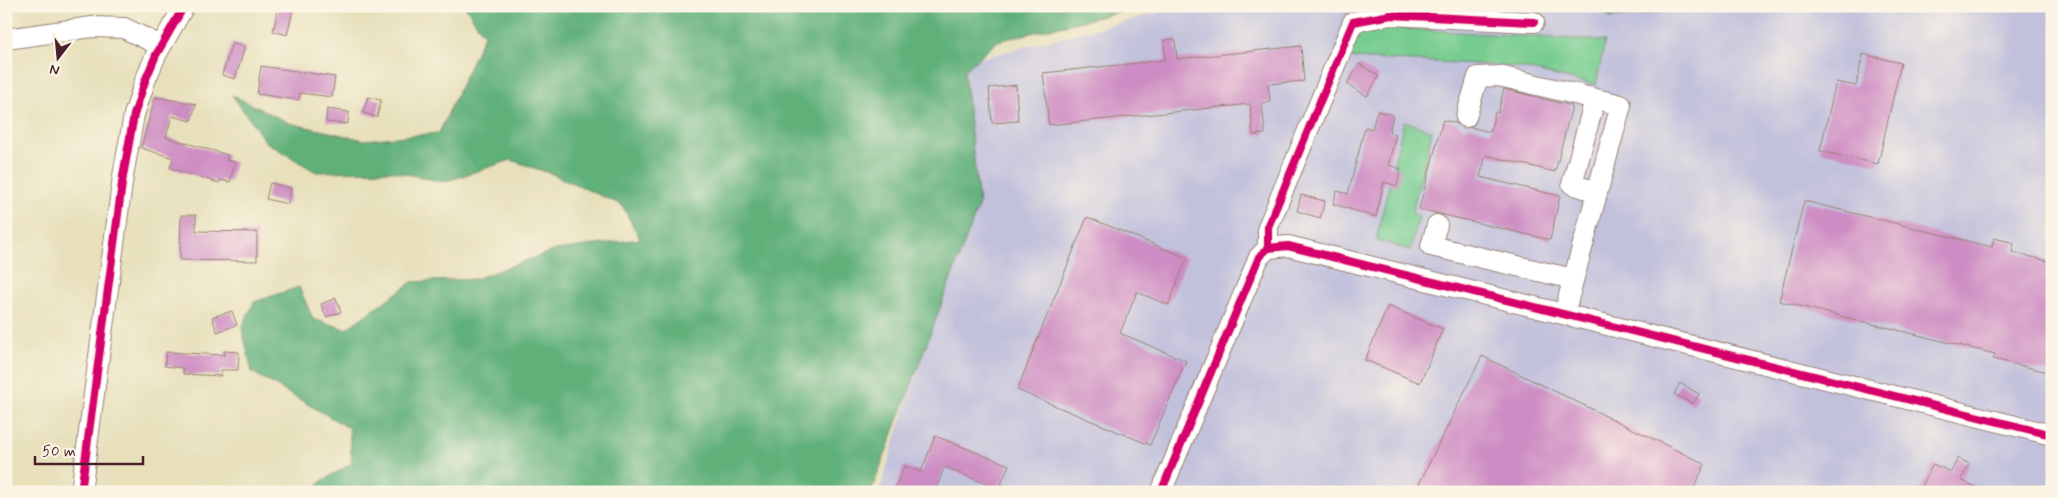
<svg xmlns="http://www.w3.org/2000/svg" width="2058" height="498" viewBox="0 0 2058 498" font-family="Mynerve,sans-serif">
	<rect width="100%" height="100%" fill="#fcf5e5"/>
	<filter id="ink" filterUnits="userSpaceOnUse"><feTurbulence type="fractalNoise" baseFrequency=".02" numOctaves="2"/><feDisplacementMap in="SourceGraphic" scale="10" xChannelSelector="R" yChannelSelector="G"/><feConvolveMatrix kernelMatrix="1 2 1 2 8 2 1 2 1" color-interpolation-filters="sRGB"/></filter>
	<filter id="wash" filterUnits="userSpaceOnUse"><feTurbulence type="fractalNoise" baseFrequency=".0096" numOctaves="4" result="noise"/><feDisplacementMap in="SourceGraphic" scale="20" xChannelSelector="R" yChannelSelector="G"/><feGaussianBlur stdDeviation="1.12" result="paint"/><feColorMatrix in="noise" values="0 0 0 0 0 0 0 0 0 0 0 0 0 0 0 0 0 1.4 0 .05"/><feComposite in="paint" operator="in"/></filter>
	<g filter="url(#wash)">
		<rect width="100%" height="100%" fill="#e7e0bb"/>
		<polygon fill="#c2c1dc" points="1184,6 2052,6 2052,492 879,492 974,182 954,65"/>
		<g fill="#76cc90" stroke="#60765e">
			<polygon points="1362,26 1605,41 1596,85 1522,68 1479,64 1350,58"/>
			<polygon points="1404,121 1432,131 1412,213 1419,217 1410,250 1376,240"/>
		</g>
		<g fill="#60b07a" stroke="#556852">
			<polygon points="465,6 1144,6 998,41 964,71 979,204 871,492 310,492 322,481 352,463 349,428 252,372 242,328 254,302 299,287 313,319 346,329 412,282 475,279 556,250 640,239 622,205 552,174 511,160 444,182 392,171 316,172 266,142 232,95 289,123 364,140 439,133 484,35"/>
			<polygon points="1597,6 1712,6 1610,18"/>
		</g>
		<g id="blocks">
			<g fill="#cd8cc3">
				<polygon points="279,6 294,6 287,35 273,31"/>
				<polygon points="1175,39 1177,59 1301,46 1304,81 1268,84 1270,102 1262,103 1265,134 1253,135 1250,104 1049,125 1043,73 1165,60 1164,40"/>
				<polygon points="232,43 245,47 235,79 222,75"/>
				<polygon points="1863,54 1901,63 1878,164 1820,151 1836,82 1856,86"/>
				<polygon points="1359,64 1379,76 1367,96 1347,84"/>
				<polygon points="261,66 335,77 332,97 300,93 299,100 257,94"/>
				<polygon points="1016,85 1018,121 992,123 989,88"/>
				<polygon points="1504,89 1572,106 1555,172 1486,155 1480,177 1560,196 1550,240 1419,209 1443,120 1456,123 1463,128 1471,127 1490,132 1495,112 1498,113"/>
				<polygon points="155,97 196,104 191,121 172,116 166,137 228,155 226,160 235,162 230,182 220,180 219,183 170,168 173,158 141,148"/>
				<polygon points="368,97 381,100 377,117 363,113"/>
				<polygon points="327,109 349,112 348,124 326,122"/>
				<polygon points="1377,111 1393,115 1389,133 1396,134 1388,165 1401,169 1397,186 1384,182 1376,217 1333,204 1337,191 1348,194 1365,127 1372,129"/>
				<polygon points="270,183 291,188 288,204 266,199"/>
				<polygon points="1301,195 1325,201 1320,218 1297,211"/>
				<polygon points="1804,201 1992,247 1994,238 2014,243 2012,252 2052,262 2052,373 1993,359 1995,354 1779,301"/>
				<polygon points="181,215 196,215 196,231 257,232 257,261 180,260"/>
				<polygon points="1087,217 1187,258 1168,305 1137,292 1120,333 1186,361 1150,445 1017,390"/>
				<polygon points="336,298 341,312 326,317 321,304"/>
				<polygon points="1388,306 1443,329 1420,383 1365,360"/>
				<polygon points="232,311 237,325 217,332 212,317"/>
				<polygon points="224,351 239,352 238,370 221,370 221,376 183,374 183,368 165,366 166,352 225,355"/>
				<polygon points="1482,356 1705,464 1692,492 1415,492"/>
				<polygon points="1680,383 1699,394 1693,404 1674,394"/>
				<polygon points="935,436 1009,465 999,489 944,467 935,492 894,492 904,466 921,472"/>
				<polygon points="1958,458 1969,464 1961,480 1986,492 1919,492 1933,464 1951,472"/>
			</g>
		</g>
	</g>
	<g filter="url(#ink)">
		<use href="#blocks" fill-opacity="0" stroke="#988073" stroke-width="1"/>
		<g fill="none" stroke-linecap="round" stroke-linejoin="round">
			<g stroke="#988073" stroke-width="22">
				<g id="minor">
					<polyline points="6,39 92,27 124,28 161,46"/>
					<polyline points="1595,99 1572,184 1597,192"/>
					<polyline points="1466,117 1478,77 1499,76 1621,105 1564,314"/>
					<polyline points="1437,225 1431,246 1573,279"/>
					<polyline points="1268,248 1268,227 1353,22 1391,15 1534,22"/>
					<polyline points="81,492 123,176 134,115 145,81 156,55 184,6"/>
					<polyline points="1161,492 1259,257 1268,248 1288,246 2052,435"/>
				</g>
			</g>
			<use href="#minor" stroke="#fff" stroke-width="20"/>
			<g stroke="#fcf5e5" stroke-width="11">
				<g id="cycleway">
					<polyline points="1268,248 1268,227 1353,22 1391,15 1534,22"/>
					<polyline points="81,492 123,176 134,115 145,81 156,55 184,6"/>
					<polyline points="1161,492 1259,257 1268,248 1288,246 2052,435"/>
				</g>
			</g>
			<use href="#cycleway" stroke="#d6006c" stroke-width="8"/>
		</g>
	</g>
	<rect width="2058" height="498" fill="none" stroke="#fcf5e5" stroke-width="25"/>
	<g transform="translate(58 58) rotate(196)" stroke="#fcf5e5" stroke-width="4" paint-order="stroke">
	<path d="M0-4L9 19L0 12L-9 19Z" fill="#4a1f2b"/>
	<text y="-8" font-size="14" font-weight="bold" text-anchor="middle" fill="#4a1f2b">N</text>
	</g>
	<path d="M35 456v8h108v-8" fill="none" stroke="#4a1f2b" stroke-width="2.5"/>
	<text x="42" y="456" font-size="15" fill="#4a1f2b" stroke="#fcf5e5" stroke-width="4" paint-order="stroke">50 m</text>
</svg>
